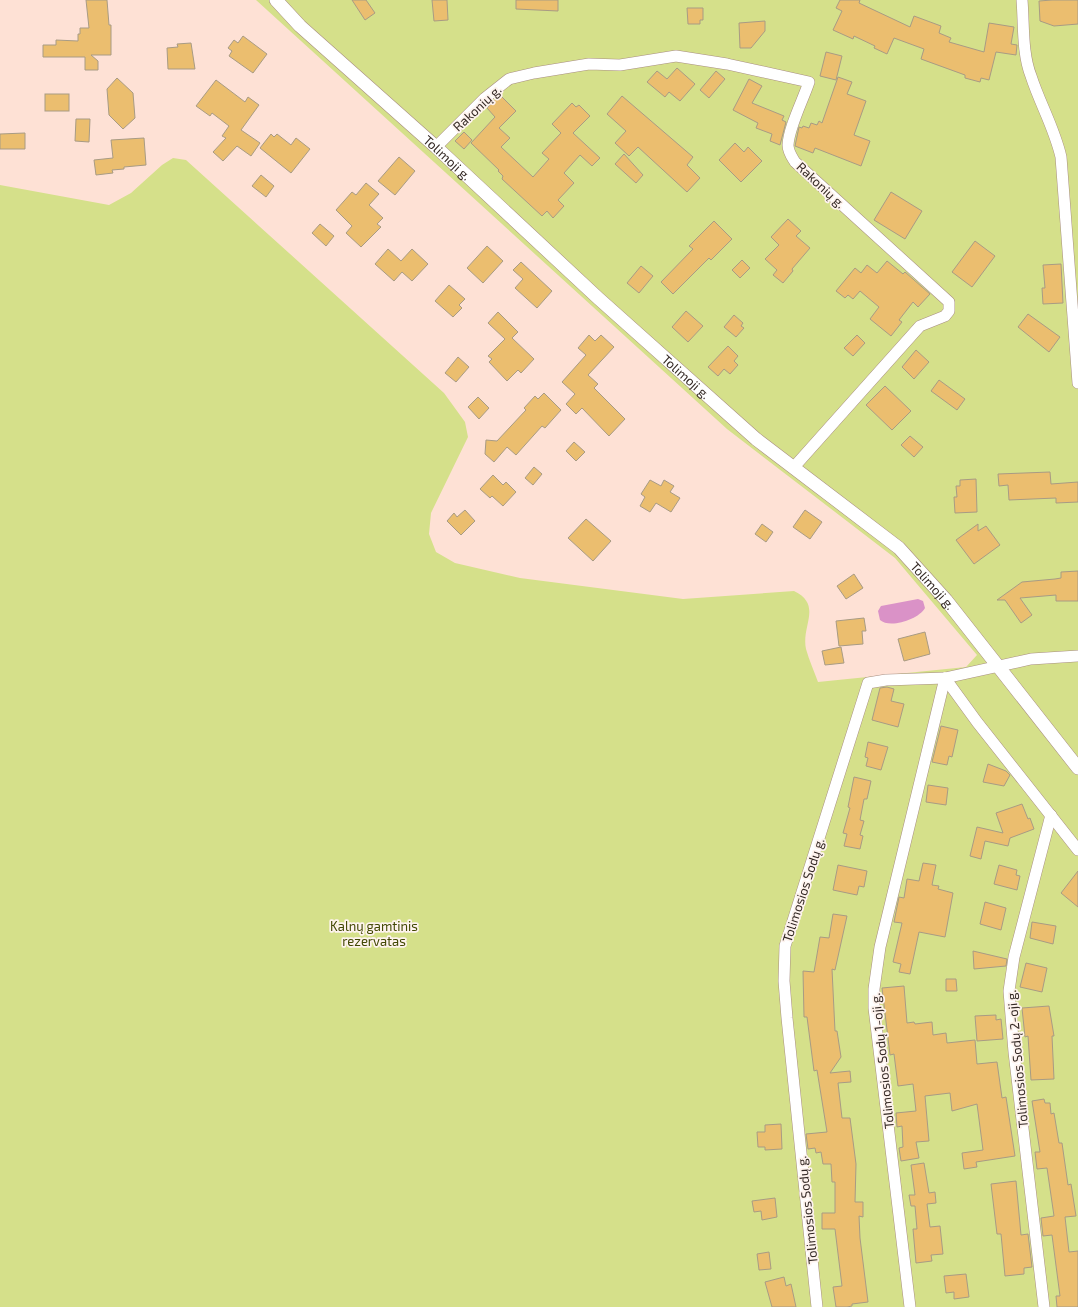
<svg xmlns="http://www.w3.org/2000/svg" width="1078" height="1307" viewBox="0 0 1078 1307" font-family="'Exo 2',sans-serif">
	<rect width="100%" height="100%" fill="#fee1d5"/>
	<path fill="#d5e08a" d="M 256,0 L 1078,0 L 1078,1307 L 0,1307 L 0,185 L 109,205 L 131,193 L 162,165 L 173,158 L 186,160 L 444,393 L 465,422 L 468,437 L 431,513 L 429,534 L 436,552 L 455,563 L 520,578 L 683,599 L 794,591 C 823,605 801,626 806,649 C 809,660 814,671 818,682 L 966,667 L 977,655 L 895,558 L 727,429 Z"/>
	<path fill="#da92c7" d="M 918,599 L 923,601 L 925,608 C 919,619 890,629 880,620 L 878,611 L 881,606 Z"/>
	<g fill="#ebbe6f" stroke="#a89b84">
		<polygon points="86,0 107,0 109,25 111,25 111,55 91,55 98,61 98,70 85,70 85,57 43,57 43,45 56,45 56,40 78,41 78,34 80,34 80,28 89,28"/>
		<polygon points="352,0 366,0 375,13 365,20"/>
		<polygon points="432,0 447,0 448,20 434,21"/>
		<polygon points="516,0 558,0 558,11 516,9"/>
		<polygon points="840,0 860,0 859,3 910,27 914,16 941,26 939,33 951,38 949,42 984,52 989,23 1014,27 1011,44 1017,45 1016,55 996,52 989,80 981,78 980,82 965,78 965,75 921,59 924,49 894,38 887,54 874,48 875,46 854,36 853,39 833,30 842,11 836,8"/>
		<polygon points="1052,0 1078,0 1078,24 1054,26 1040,21 1039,1"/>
		<polygon points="687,8 703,8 703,20 700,20 700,24 688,24"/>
		<polygon points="765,21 765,31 751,48 740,48 739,23"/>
		<polygon points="243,36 267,54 253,73 229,56 232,51 228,48 234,40 238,43"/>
		<polygon points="191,43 195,69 168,69 167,48 178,47 177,44"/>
		<polygon points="826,52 842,56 836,80 820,76"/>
		<polygon points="677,68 695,84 680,101 669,92 665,97 647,82 657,71 667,79"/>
		<polygon points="716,71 725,79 709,98 700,90"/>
		<polygon points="838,77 852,82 847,94 866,101 854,135 870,141 861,166 815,148 813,153 795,146 799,127 802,128 803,126 809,128 811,123 817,125 819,121 822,123"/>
		<polygon points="117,78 133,93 135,118 123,129 109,115 107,89"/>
		<polygon points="749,79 762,86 752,103 784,116 782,120 786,122 780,145 770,141 772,134 756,128 758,123 733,110"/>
		<polygon points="216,80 245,102 248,97 259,105 241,130 260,143 251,156 237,146 223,161 213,152 226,138 222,136 229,126 212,113 210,116 196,106"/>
		<rect x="45" y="94" width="24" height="17"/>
		<polygon points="500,95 516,111 499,128 510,138 501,147 533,177 549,159 542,153 561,133 552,124 572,103 576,107 579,105 590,116 573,133 600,158 592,166 580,155 564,173 574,183 558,200 564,206 553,218 547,211 542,216 502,179 503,176 498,171 499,170 471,143 495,117 487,108"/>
		<polygon points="622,96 693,157 687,165 700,178 687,192 638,147 629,156 615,143 626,131 607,114"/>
		<polygon points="76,119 90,119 89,142 75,141"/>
		<polygon points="464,132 472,140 464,149 455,141"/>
		<polygon points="25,133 25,149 0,149 0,134"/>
		<polygon points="271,134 274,137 277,134 291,145 296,138 310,149 291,173 260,148"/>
		<polygon points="144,138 146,165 124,167 124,169 112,170 113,173 96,175 94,160 113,158 111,140"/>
		<polygon points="735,143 744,152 748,147 762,161 741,182 719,160"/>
		<polygon points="624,154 643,175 636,183 615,164"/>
		<polygon points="399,157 415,171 395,195 378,181"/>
		<polygon points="261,175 274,186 266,197 252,186"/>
		<polygon points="366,183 379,194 369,205 383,218 377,224 381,227 361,247 346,233 352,226 336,210 352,192 356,195"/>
		<polygon points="891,192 922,211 905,239 874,220"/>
		<polygon points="788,219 801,231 796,236 810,248 792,269 793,271 783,283 773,275 777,270 765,259 779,245 771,237"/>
		<polygon points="714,221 732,239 711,260 709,258 673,294 661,282 693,249 689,246"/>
		<polygon points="320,224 334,236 326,246 312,233"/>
		<polygon points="975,241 995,256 972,287 952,272"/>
		<polygon points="487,246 503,261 483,283 467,268"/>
		<polygon points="388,249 401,261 412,249 428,264 412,281 402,272 394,281 375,264"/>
		<polygon points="742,260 750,268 740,278 732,270"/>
		<polygon points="887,261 903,274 905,272 930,294 918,307 913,302 899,320 902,322 891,336 870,319 879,307 860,291 853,299 848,295 845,298 836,291 855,268 861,273 867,265 877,273"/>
		<polygon points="521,262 552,291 537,308 515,288 523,279 513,270"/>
		<polygon points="1061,264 1063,303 1043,304 1042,288 1045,288 1043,265"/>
		<polygon points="641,266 653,276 639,293 627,283"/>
		<polygon points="449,285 465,299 459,305 462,308 453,317 435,301"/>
		<polygon points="686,311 703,326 688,342 672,327"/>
		<polygon points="498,312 518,332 512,338 534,359 521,373 518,370 507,381 489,362 492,359 488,356 505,339 488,323"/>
		<polygon points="1028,314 1060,337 1049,352 1018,327"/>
		<polygon points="734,315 743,323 741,326 744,328 736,337 724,327"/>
		<polygon points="589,335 595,341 601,335 614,347 588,375 598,384 594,388 625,419 609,436 582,408 576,414 566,404 575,394 562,382 586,355 578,348"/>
		<polygon points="857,335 865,343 853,356 844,348"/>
		<polygon points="728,346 738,356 734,361 738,365 730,374 724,369 718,376 708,367"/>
		<polygon points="916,350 929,362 914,379 902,367"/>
		<polygon points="458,357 469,367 456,382 445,373"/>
		<polygon points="939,380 965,399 957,410 931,391"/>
		<polygon points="885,386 911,411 892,430 866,405"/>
		<polygon points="544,393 561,410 545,428 542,426 516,455 507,447 494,462 485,454 486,440 497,441 526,410 524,408 535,396 538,399"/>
		<polygon points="478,397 489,408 479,419 468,407"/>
		<polygon points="910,436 923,447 914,457 901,445"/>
		<polygon points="574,442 585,452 576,461 566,451"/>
		<polygon points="534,467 542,474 533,485 525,478"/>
		<polygon points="1050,472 1051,484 1078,482 1078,502 1056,503 1056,498 1009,500 1008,485 999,486 998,474"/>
		<polygon points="493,475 503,485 506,482 516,492 503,506 492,496 490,498 480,489"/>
		<polygon points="976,479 977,512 955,513 954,497 957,497 956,486 960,486 960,480"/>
		<polygon points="650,480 661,486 664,480 674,486 670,492 680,498 671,512 656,503 650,512 640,506 645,497 641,494"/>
		<polygon points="465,510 475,521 461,535 447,521 454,513 457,517"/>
		<polygon points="805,510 822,522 810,539 793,527"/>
		<polygon points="586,519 611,541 593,561 568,538"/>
		<polygon points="762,524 773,532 766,542 755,534"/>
		<polygon points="978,524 978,531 986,526 1000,545 974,564 956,540"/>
		<polygon points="1078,571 1078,601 1056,601 1056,595 1020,598 1032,615 1021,623 1005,600 997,600 1022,582 1055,579 1061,578 1061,572"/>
		<polygon points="854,574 863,588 846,599 837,586"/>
		<polygon points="864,618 866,631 862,631 863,644 839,646 836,621"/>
		<polygon points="925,632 930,654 904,661 898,639"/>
		<polygon points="841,647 844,663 825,665 822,651"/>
		<polygon points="887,687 894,689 891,701 904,704 898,727 872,720 880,688"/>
		<polygon points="941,726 958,730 952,757 949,756 947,765 932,762"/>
		<polygon points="868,742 888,747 881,770 866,766 868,758 865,757"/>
		<polygon points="988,764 1006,771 1010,775 1004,786 983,782"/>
		<polygon points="854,777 871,781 867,799 864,799 860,820 864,821 860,835 863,836 860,849 844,846 847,834 843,833 850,808 848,807"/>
		<polygon points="928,785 948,788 946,805 926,802"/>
		<polygon points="1022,804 1028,819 1030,818 1034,829 1010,838 1008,846 985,841 981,859 970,856 977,827 1003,833 996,813"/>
		<polygon points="923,863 936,865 932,885 939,886 938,889 953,893 945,937 919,932 910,974 899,972 901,964 893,962 902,923 894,922 899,897 904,898 907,879 919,881"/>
		<polygon points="838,865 867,871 864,887 859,886 857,895 833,890"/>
		<polygon points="999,865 1017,870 1016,875 1020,876 1017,890 994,884"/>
		<polygon points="1078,871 1078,907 1061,893"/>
		<polygon points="985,902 1006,908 1001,930 980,924"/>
		<polygon points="833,914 847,916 835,970 832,969 835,1031 837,1031 841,1057 830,1073 850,1071 851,1082 838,1083 842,1118 850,1118 856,1164 855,1202 863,1202 863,1217 859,1216 860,1238 868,1302 852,1304 852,1306 847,1307 836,1307 833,1287 842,1286 835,1229 822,1229 822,1213 835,1213 835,1182 832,1182 831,1164 823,1164 821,1152 816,1153 815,1148 808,1149 806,1134 827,1132 817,1070 814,1071 807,1017 804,1017 803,971 814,972 820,937 829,938"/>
		<polygon points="1032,922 1056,926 1053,944 1030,938"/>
		<polygon points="973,951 1007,959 1006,966 974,969"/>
		<polygon points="1026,963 1047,968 1042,992 1020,987"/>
		<polygon points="946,979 956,979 957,991 946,991"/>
		<polygon points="904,986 907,1023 914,1022 915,1024 932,1022 933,1035 946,1033 947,1043 975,1040 977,1064 997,1062 1002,1098 1006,1097 1015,1156 976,1162 977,1167 964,1169 962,1153 983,1150 977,1104 952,1111 950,1093 925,1096 929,1141 916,1142 919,1158 901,1161 899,1148 903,1147 902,1126 897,1127 896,1113 916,1111 913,1084 898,1086 894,1054 890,1055 882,988"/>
		<polygon points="1049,1006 1054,1036 1052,1036 1054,1079 1031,1080 1028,1036 1025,1037 1022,1008"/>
		<polygon points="996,1015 996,1020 1001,1019 1003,1039 977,1041 975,1016"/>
		<polygon points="1044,1099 1045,1103 1050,1103 1051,1114 1054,1113 1059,1143 1062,1143 1068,1185 1071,1184 1076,1216 1065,1217 1069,1252 1078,1251 1078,1307 1057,1307 1056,1296 1060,1296 1052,1235 1043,1236 1041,1218 1054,1216 1047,1168 1037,1169 1035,1152 1040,1152 1032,1101"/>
		<polygon points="781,1124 782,1149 765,1150 765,1147 758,1147 757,1132 765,1132 765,1125"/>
		<polygon points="924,1163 929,1193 935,1192 936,1203 927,1204 930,1227 940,1226 943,1254 931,1255 932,1261 916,1263 913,1229 917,1229 915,1206 911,1206 909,1195 915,1195 911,1165"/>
		<polygon points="1016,1181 1021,1235 1028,1234 1032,1267 1024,1268 1024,1274 1005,1276 1001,1234 997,1234 991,1184"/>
		<polygon points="775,1198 777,1217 762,1220 761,1211 754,1212 752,1201"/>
		<polygon points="769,1252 771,1269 759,1270 757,1254"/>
		<polygon points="966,1274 969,1297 954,1299 954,1292 946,1293 944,1276"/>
		<polygon points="784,1277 786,1286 791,1284 796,1307 772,1307 765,1282"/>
	</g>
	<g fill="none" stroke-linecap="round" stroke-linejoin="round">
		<g stroke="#a88e82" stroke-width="12">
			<g id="minor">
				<path d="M 1022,0 C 1024,24 1022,53 1031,76 C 1040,104 1054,127 1061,157 L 1078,383"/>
				<path d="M 436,147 L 485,98 L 509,79 L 534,73 L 589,64 L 620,65 L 676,56 L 727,64 L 809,82 C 803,100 789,127 788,145 C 788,152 792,157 795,162 L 949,302 L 949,311 L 945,316 L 920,326 L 794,467"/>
				<polyline points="945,678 977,722 1078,850"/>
				<polyline points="817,1307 787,1018 784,981 785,946 868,683 886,680 945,678 1031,659 1078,656"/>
				<polyline points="910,1307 874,1008 874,989 880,947 945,678"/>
				<polyline points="1044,1307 1014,1052 1009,991 1014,957 1051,815"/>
			</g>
		</g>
		<g stroke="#a88e82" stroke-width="14">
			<g id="tertiary">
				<path id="s1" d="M 276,0 L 300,26 L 436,147 L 598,298 L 756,439 L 899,548 L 946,600 L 1078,768"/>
			</g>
		</g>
		<use href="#minor" stroke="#fff" stroke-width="11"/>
		<use href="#tertiary" stroke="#fff" stroke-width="13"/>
	</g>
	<g text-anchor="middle" stroke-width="3.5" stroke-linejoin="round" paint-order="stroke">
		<g font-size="13" fill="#342925" stroke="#fef3ee">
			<text transform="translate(477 108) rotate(-43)" y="5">Rakonių g.</text>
			<text dy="5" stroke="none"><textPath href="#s1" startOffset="233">Tolimoji g.</textPath></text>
			<text transform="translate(821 185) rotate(43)" y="5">Rakonių g.</text>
			<text dy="5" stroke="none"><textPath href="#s1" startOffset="557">Tolimoji g.</textPath></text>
			<text dy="5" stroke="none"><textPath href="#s1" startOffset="881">Tolimoji g.</textPath></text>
			<text transform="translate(803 890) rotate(-72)" y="5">Tolimosios Sodų g.</text>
			<text transform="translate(1017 1059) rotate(-95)" y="5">Tolimosios Sodų 2-oji g.</text>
			<text transform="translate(882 1061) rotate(-96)" y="5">Tolimosios Sodų 1-oji g.</text>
			<text transform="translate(807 1210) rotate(-96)" y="5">Tolimosios Sodų g.</text>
		</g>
		<g font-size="13" fill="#414702" stroke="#fef3ee">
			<text x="374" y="931">Kalnų gamtinis<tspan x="374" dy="15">rezervatas</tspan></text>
		</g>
	</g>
</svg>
